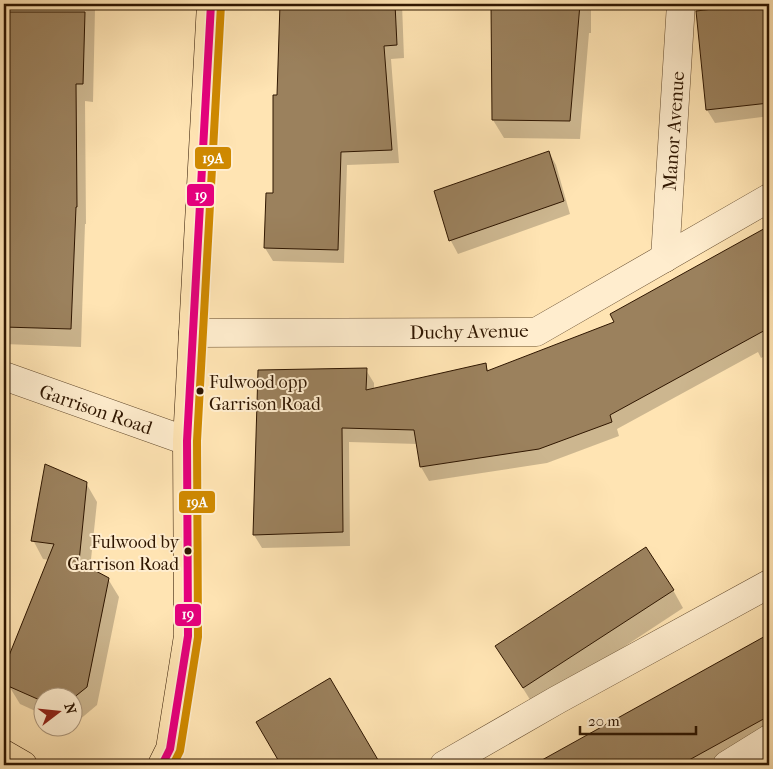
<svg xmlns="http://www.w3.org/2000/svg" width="773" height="769" viewBox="0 0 773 769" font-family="'IM FELL French Canon',serif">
	<rect width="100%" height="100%" fill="#ffe4b3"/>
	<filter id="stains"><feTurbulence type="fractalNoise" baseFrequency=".004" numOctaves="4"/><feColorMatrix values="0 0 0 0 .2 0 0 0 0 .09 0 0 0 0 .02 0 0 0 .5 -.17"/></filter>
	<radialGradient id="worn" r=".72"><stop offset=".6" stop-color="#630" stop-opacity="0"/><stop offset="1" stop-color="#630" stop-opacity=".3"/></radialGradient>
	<g fill="#0003">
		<polygon points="8,4 101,4 101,9 95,9 93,102 85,101 86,224 85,224 81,347 4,344 4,14 8,14"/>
		<polygon points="281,4 402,4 404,58 391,59 399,163 347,165 344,263 273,261 265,248 274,194"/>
		<polygon points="492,4 591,4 591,33 589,33 580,139 504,138 493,120"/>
		<polygon points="710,4 769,4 769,116 715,123 707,110 697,19 710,11"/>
		<polygon points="549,152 556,165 570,214 458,254 451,241 436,192"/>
		<polygon points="769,227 769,354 761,358 758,352 617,429 619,436 547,463 429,481 421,467 418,444 349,442 350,546 262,548 254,535 366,370 374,383 374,389 485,365 489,371 616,323 611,315"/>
		<polygon points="86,483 97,502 90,569 108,579 119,597 97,705 72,726 72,696 42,696 42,714 20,704 9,686 49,560 43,559 33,540"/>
		<polygon points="673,590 683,608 534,706 497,647"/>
		<polygon points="769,636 769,745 733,765 536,765"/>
		<polygon points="329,680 380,765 283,765 258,722"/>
	</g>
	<g fill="#9b815d" stroke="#2f1600">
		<polygon points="280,4 395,4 397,45 384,46 392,150 341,152 338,250 264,248 266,193 273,193 273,95 277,95"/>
		<polygon points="491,4 580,4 570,121 492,120"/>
		<polygon points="756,4 765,4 769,43 769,103 706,110 696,11"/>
		<polygon points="4,12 85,12 83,84 76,84 77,207 76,207 71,329 4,327"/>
		<polygon points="549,151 564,201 449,241 434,191"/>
		<polygon points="769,226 769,328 610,415 612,422 539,449 420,467 414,430 342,428 343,532 253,535 258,370 367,368 366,390 486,363 487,371 614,322 610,314"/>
		<polygon points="45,464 87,482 79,562 109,578 87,687 72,699 72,696 42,696 42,701 8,686 4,668 54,544 31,541"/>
		<polygon points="646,547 674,590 523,688 495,646"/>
		<polygon points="769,634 769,716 680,765 533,765"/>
		<polygon points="330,678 381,765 281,765 256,722"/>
	</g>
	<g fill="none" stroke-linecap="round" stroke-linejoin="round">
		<g stroke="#634a2d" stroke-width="29">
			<g id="minor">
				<polyline points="665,258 681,4"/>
				<polyline points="193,333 536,332 769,198"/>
				<polyline points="4,376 187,441"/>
				<polyline points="444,765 557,700 769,584"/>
				<polyline points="727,765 769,739"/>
			</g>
		</g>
		<g stroke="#2f1600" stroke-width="29">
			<g id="major">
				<polyline points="4,754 23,765"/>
				<polyline points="162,765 170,749 188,636 187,441 211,4"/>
			</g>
		</g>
		<use href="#minor" stroke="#ffedce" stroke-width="28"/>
		<use href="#major" stroke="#ffe4b3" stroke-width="28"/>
		<g stroke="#ffedce" stroke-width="11">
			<polyline id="bus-1" points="162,765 170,749 188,636 187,441 211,4"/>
		</g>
		<g stroke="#ffedce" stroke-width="11">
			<polyline id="bus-2" points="173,765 180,751 198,637 197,441 221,5"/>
		</g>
		<use href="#bus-1" stroke="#e5007d" stroke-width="8"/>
		<use href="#bus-2" stroke="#cf8900" stroke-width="8"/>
	</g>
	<g fill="#2f1600" stroke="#ffedce" stroke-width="2">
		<circle cx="200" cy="391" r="4.5"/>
		<circle cx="188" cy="551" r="4.5"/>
	</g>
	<g text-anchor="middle" stroke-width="4" stroke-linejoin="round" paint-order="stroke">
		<g font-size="18" fill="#2f1600" stroke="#ffedce" text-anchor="start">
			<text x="209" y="388">Fulwood opp<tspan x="209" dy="22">Garrison Road</tspan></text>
			<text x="179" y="548" text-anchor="end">Fulwood by<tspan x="179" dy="22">Garrison Road</tspan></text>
		</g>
		<g font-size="19" fill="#2f1600" stroke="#ffedce">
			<text transform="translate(673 131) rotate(-86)" y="7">Manor Avenue</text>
			<text transform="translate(469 331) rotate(-1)" y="7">Duchy Avenue</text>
			<text transform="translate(96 409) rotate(19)" y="7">Garrison Road</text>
		</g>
	</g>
	<g stroke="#ffedce" stroke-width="2">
		<rect x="194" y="146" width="38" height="24" rx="5" fill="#cf8900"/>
		<rect x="186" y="183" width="29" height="24" rx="5" fill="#e5007d"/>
		<rect x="178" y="490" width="38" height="24" rx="5" fill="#cf8900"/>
		<rect x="174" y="603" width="28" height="24" rx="5" fill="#e5007d"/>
	</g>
	<g font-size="14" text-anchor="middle" font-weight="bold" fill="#fff">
		<text x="213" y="163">19A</text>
		<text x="201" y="200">19</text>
		<text x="197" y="507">19A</text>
		<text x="188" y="619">19</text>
	</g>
	<rect width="773" height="769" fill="none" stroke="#ffe4b3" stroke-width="20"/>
	<rect x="5" y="5" width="763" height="759" fill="none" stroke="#2f1600" stroke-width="2.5"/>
	<rect x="10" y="10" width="753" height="749" fill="none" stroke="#2f1600"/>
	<g transform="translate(58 712) rotate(74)"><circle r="24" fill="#ffedce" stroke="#ac977c"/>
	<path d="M0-4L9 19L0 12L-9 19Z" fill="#8f2418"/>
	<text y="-8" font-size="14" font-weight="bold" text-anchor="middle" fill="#2f1600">N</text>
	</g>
	<path d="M580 726v8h116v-8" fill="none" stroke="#2f1600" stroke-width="2.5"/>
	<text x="588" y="726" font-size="15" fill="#2f1600" stroke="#ffedce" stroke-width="4" paint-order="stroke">20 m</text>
	<rect width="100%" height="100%" filter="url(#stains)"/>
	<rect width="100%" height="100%" fill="url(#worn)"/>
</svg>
